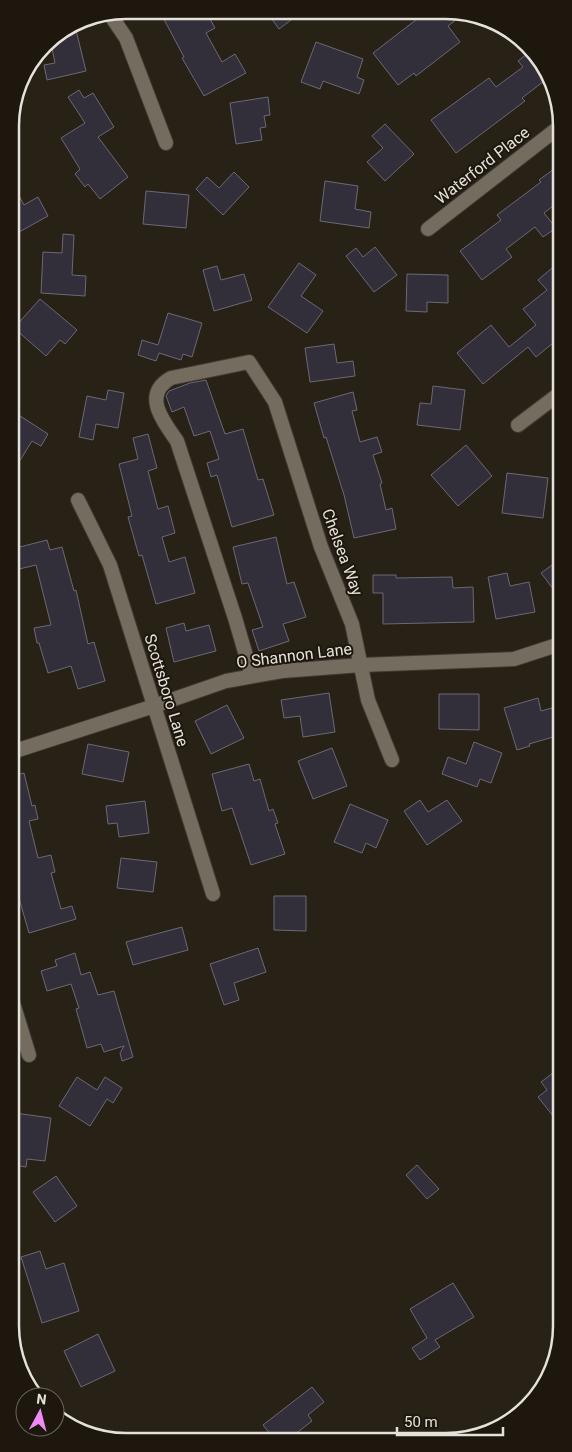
<svg xmlns="http://www.w3.org/2000/svg" width="572" height="1452" viewBox="0 0 572 1452" font-family="Roboto,sans-serif">
	<rect width="100%" height="100%" fill="#272116"/>
	<g fill="#322f3b" stroke="#6c6875">
		<polygon points="159,10 205,10 215,28 206,33 222,62 235,54 246,73 204,96 182,58 184,57"/>
		<polygon points="266,11 303,11 279,29"/>
		<polygon points="412,12 466,12 448,26 460,42 416,76 414,73 398,85 373,53 417,19"/>
		<polygon points="75,26 86,71 47,80 44,65 55,63 50,39 67,28"/>
		<polygon points="316,42 363,59 357,77 364,80 359,94 323,81 320,89 301,82"/>
		<polygon points="532,50 548,78 522,98 525,101 456,153 431,120 489,78 496,87 523,67 518,61"/>
		<polygon points="79,90 84,98 93,93 114,127 98,137 128,177 100,199 88,184 85,187 75,174 80,169 61,138 85,123 68,97"/>
		<polygon points="268,97 270,115 264,116 266,127 260,128 262,140 236,144 230,103"/>
		<polygon points="385,124 414,154 385,181 367,162 383,148 372,136"/>
		<polygon points="558,166 558,202 544,213 556,228 543,237 535,227 506,249 512,257 482,280 460,251 501,220 497,215 541,182 539,180"/>
		<polygon points="234,172 249,187 223,215 196,189 207,177 219,188"/>
		<polygon points="10,179 24,205 38,197 48,216 19,232 15,224 11,226"/>
		<polygon points="325,181 358,186 355,209 371,212 369,228 320,221"/>
		<polygon points="146,191 189,195 186,228 143,224"/>
		<polygon points="63,234 74,235 72,275 86,276 85,296 41,293 43,252 62,253"/>
		<polygon points="375,247 397,275 374,292 346,256 356,248 363,257"/>
		<polygon points="559,262 559,338 536,357 528,347 483,384 457,353 491,325 509,347 536,325 523,309 547,290 538,280"/>
		<polygon points="299,263 316,275 301,296 323,311 307,333 268,307"/>
		<polygon points="217,266 221,280 244,274 252,300 214,311 203,270"/>
		<polygon points="407,274 448,275 448,303 427,302 427,312 406,311"/>
		<polygon points="40,299 77,330 65,344 60,340 46,356 14,328"/>
		<polygon points="168,313 202,323 192,357 183,354 181,360 159,353 156,361 138,355 142,340 158,345"/>
		<polygon points="334,344 337,363 353,361 355,376 310,382 305,348"/>
		<polygon points="206,380 225,434 243,429 258,480 263,479 274,515 232,527 217,475 211,477 207,463 219,459 210,431 194,436 184,407 172,412 166,396 169,391 190,383"/>
		<polygon points="433,386 465,390 460,430 417,425 420,403 431,404"/>
		<polygon points="108,390 124,393 118,428 96,424 93,440 79,437 87,396 106,400"/>
		<polygon points="353,392 357,410 352,411 360,442 377,437 382,452 373,455 382,483 380,484 386,510 392,508 396,529 354,538 344,495 326,437 324,438 314,403"/>
		<polygon points="11,410 48,434 41,446 32,441 11,475"/>
		<polygon points="148,434 157,468 148,471 158,509 168,506 175,533 162,537 169,562 185,557 195,593 156,604 142,555 139,556 128,517 132,516 119,464 138,459 133,438"/>
		<polygon points="466,445 492,476 458,506 431,475"/>
		<polygon points="507,473 548,478 543,518 502,513"/>
		<polygon points="276,537 287,584 294,582 306,617 283,624 289,641 259,651 252,630 263,627 248,583 242,584 233,547"/>
		<polygon points="47,540 50,550 62,547 74,591 76,590 88,644 94,642 105,681 78,689 71,666 48,673 39,643 37,643 34,628 51,625 36,565 15,570 12,557 12,549"/>
		<polygon points="559,560 560,571 560,598 541,573"/>
		<polygon points="507,573 510,586 529,582 535,612 496,619 488,577"/>
		<polygon points="373,575 396,575 396,578 452,577 453,588 473,587 474,622 383,624 383,593 373,593"/>
		<polygon points="184,623 186,631 209,625 216,651 174,662 166,628"/>
		<polygon points="329,693 335,732 303,737 300,716 284,718 281,700"/>
		<polygon points="439,694 479,694 479,730 439,729"/>
		<polygon points="538,698 541,711 552,708 560,735 529,744 530,746 517,750 504,708"/>
		<polygon points="227,705 244,738 211,754 195,721"/>
		<polygon points="474,742 502,753 491,783 480,779 477,787 442,774 448,757 466,764"/>
		<polygon points="88,744 129,752 123,782 82,774"/>
		<polygon points="332,748 347,786 313,799 298,761"/>
		<polygon points="249,764 254,781 260,779 269,811 273,809 278,823 275,824 285,854 251,865 232,808 222,811 212,774"/>
		<polygon points="24,773 32,806 35,805 38,819 29,821 38,858 51,855 55,872 51,873 61,909 72,906 76,919 29,933 14,881 12,882 12,776"/>
		<polygon points="420,800 428,812 447,800 462,821 427,845 404,811"/>
		<polygon points="145,801 149,833 119,837 117,823 108,824 106,806"/>
		<polygon points="350,804 388,820 376,848 366,843 362,853 334,842"/>
		<polygon points="121,858 157,862 153,892 117,888"/>
		<polygon points="274,896 306,896 306,931 274,930"/>
		<polygon points="182,927 188,950 133,965 126,942"/>
		<polygon points="258,948 266,972 234,983 239,1000 224,1005 210,964"/>
		<polygon points="75,953 81,975 90,972 98,995 114,991 133,1057 122,1061 120,1053 124,1046 104,1052 101,1044 87,1048 76,1009 79,1008 71,984 47,991 41,971 57,966 55,960"/>
		<polygon points="561,1067 561,1126 538,1097 547,1090 541,1082"/>
		<polygon points="77,1077 97,1090 105,1077 122,1088 113,1103 107,1099 90,1126 59,1106"/>
		<polygon points="15,1113 51,1118 45,1161 27,1159 26,1167 13,1165 13,1131"/>
		<polygon points="417,1165 439,1189 427,1199 406,1175"/>
		<polygon points="56,1176 77,1206 55,1222 33,1192"/>
		<polygon points="40,1251 46,1269 64,1263 79,1311 42,1323 21,1257"/>
		<polygon points="453,1283 474,1317 435,1340 440,1347 420,1360 412,1348 427,1338 410,1309"/>
		<polygon points="98,1334 115,1371 81,1387 64,1351"/>
		<polygon points="312,1387 324,1402 308,1415 312,1421 289,1439 274,1439 263,1425"/>
	</g>
	<g fill="none" stroke-linecap="round" stroke-linejoin="round">
		<g stroke="#3f3a33" stroke-width="16">
			<g id="minor">
				<polyline points="109,13 126,38 166,143"/>
				<polyline points="428,229 558,128"/>
				<polyline points="518,425 559,394"/>
				<polyline points="78,500 110,565 213,894"/>
				<path d="M 252,676 L 235,618 L 177,441 C 164,422 141,395 171,378 L 249,362 L 275,402 L 321,547 L 352,624 L 368,700 L 392,760"/>
				<polyline points="12,752 154,706 226,681 282,671 361,665 514,659 560,644"/>
				<polyline points="13,1003 29,1055"/>
			</g>
		</g>
		<use href="#minor" stroke="#736c5f" stroke-width="14"/>
	</g>
	<g text-anchor="middle" stroke-width="4" stroke-linejoin="round" paint-order="stroke">
		<g font-size="16" fill="#e6e2db" stroke="#1d170d">
			<text transform="translate(482 165) rotate(-38)" y="6">Waterford Place</text>
			<text transform="translate(343 552) rotate(70)" y="6">Chelsea Way</text>
			<text transform="translate(294 655) rotate(-7)" y="6">O Shannon Lane</text>
			<text transform="translate(167 690) rotate(73)" y="6">Scottsboro Lane</text>
		</g>
	</g>
	<path d="M0 0H572V1452H0ZM126 19H446A107 107 0 0 1 553 126V1326A107 107 0 0 1 446 1433H126A107 107 0 0 1 19 1326V126A107 107 0 0 1 126 19Z" fill="#1d170d" fill-rule="evenodd"/>
	<path fill="none" stroke="#e6e2db" stroke-width="2.5" d="M126 19H446A107 107 0 0 1 553 126V1326A107 107 0 0 1 446 1433H126A107 107 0 0 1 19 1326V126A107 107 0 0 1 126 19Z"/>
	<g transform="translate(40 1412) rotate(7)"><circle r="24" fill="#1d170d" stroke="#6d685f"/>
	<path d="M0-4L9 19L0 12L-9 19Z" fill="#f08bf6"/>
	<text y="-8" font-size="14" font-weight="bold" text-anchor="middle" fill="#e6e2db">N</text>
	</g>
	<path d="M397 1427v8h106v-8" fill="none" stroke="#e6e2db" stroke-width="2.5"/>
	<text x="404" y="1427" font-size="15" fill="#e6e2db" stroke="#1d170d" stroke-width="4" paint-order="stroke">50 m</text>
</svg>
